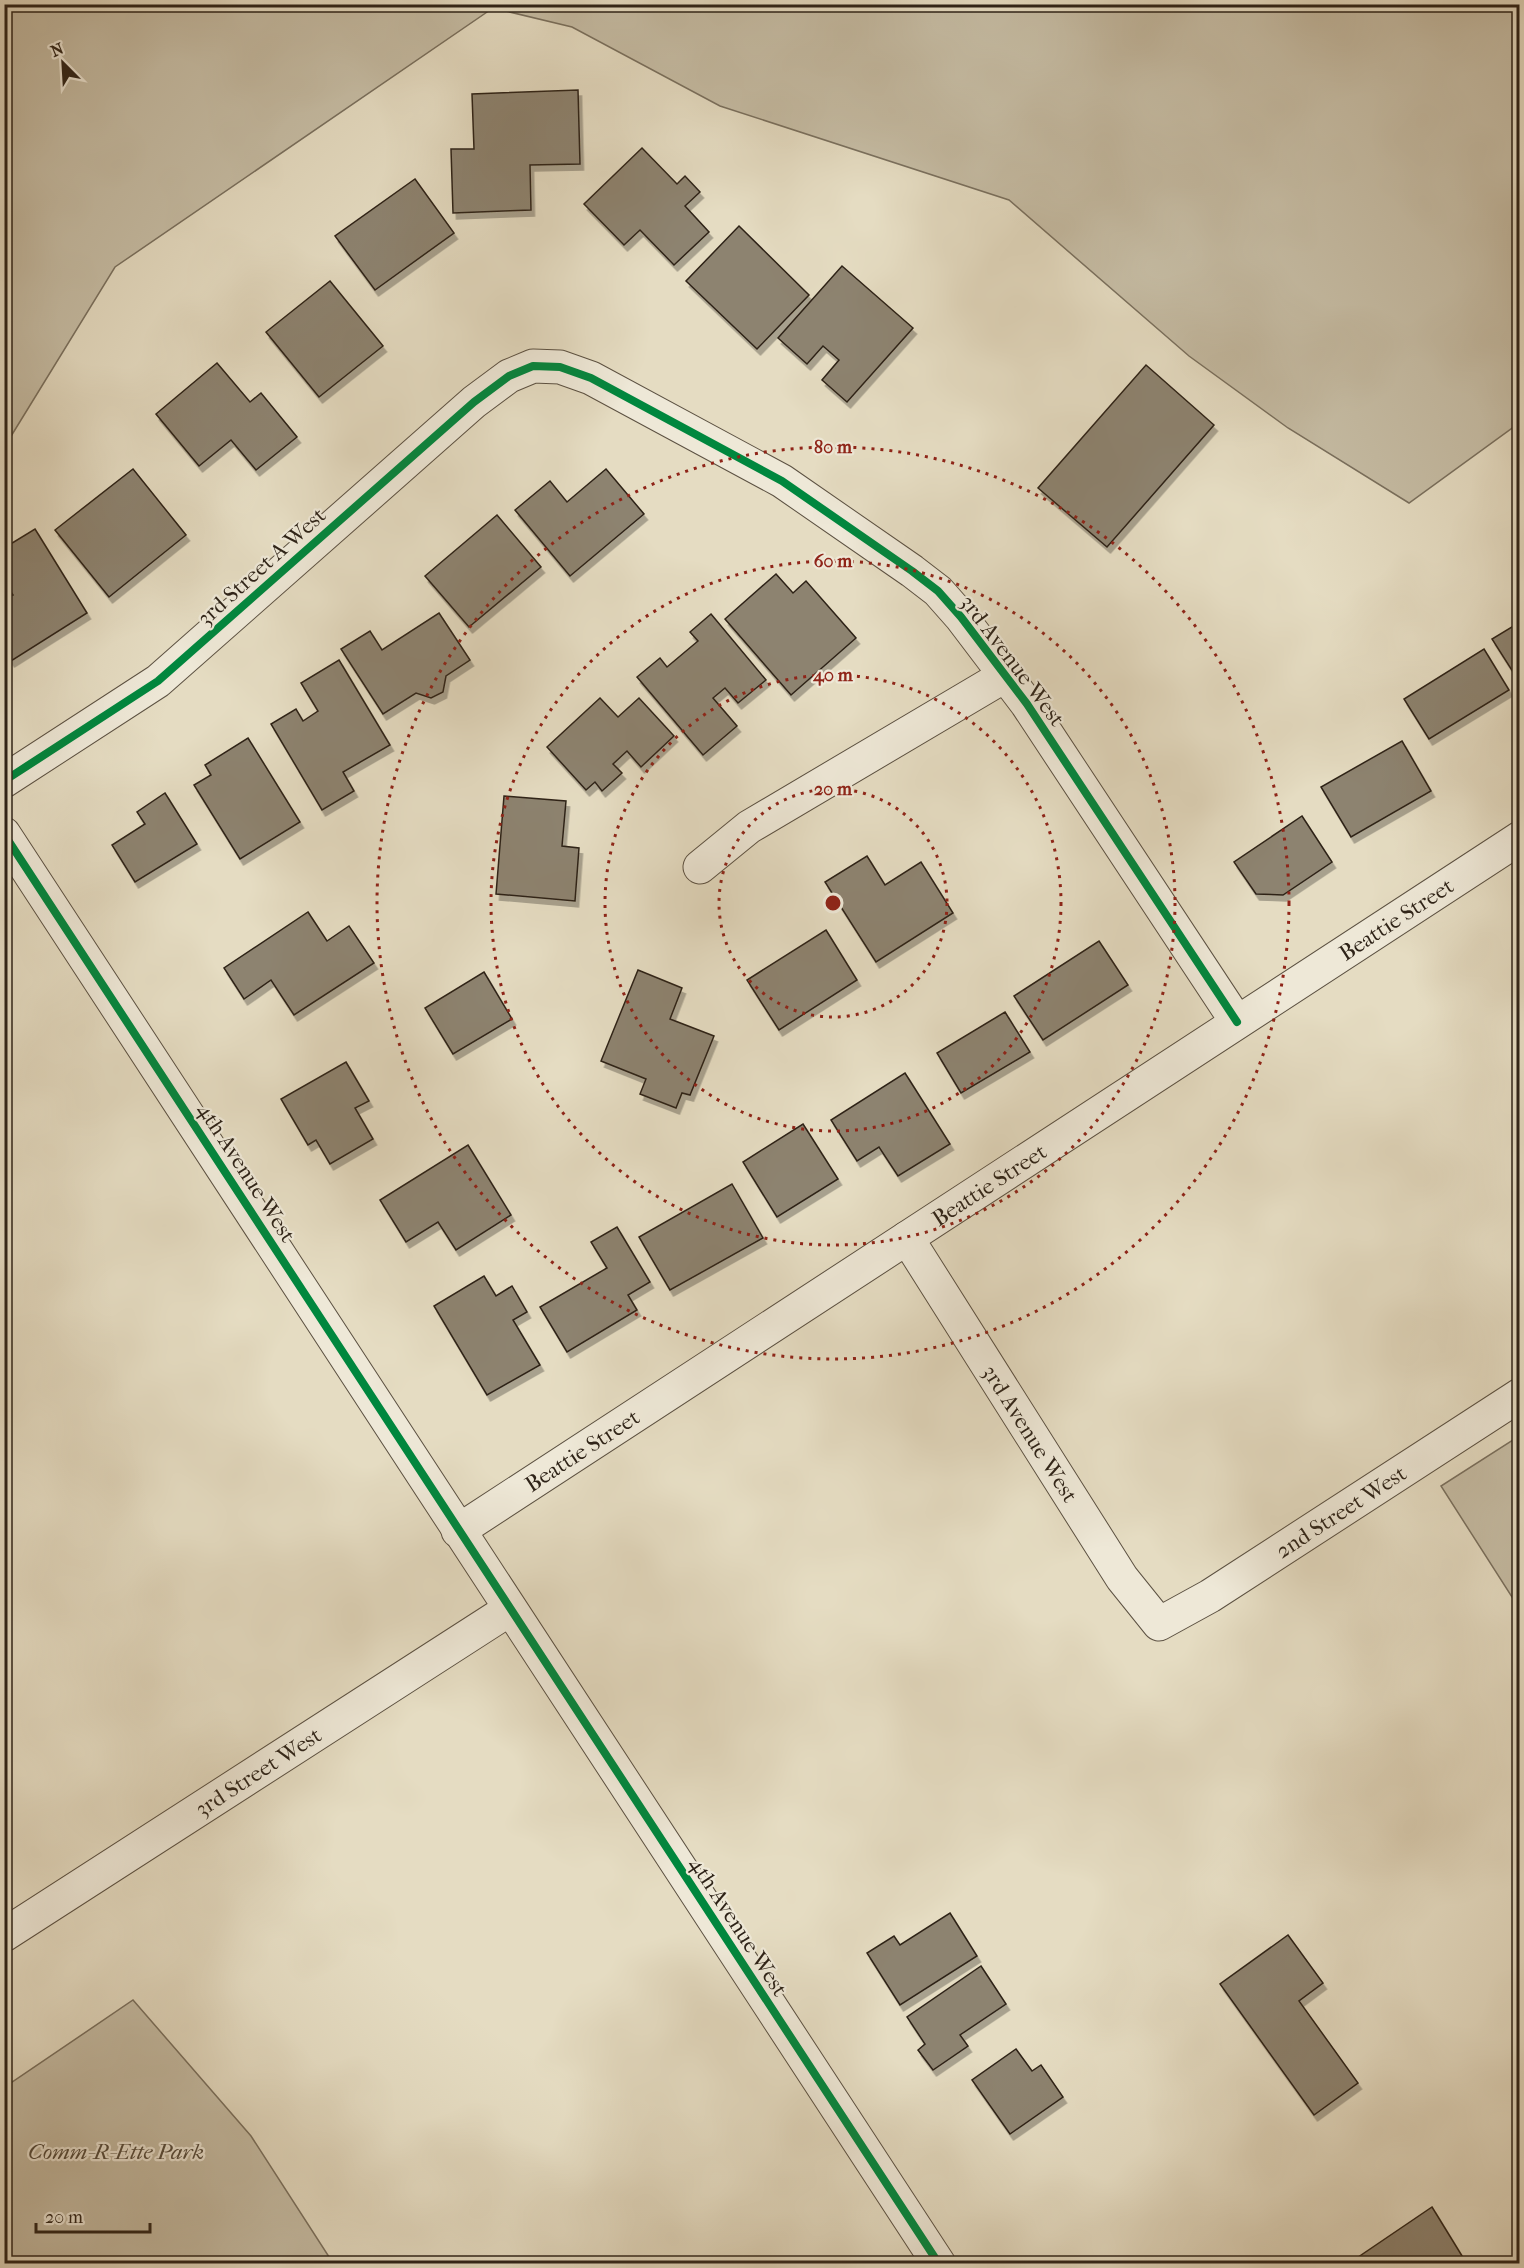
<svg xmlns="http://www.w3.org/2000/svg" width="1524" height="2268" viewBox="0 0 1524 2268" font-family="'IM FELL French Canon',serif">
	<defs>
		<filter id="shadow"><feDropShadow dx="3.5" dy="6" stdDeviation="0" flood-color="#0004"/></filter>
	</defs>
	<rect width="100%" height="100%" fill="#e5dcc2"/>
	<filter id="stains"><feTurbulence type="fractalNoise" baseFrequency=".00333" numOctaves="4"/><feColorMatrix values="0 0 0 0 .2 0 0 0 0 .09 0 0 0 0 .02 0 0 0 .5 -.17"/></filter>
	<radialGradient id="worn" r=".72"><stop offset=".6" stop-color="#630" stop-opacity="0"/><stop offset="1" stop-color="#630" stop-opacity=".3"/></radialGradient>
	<g fill="#c6bda5" stroke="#7a705e" stroke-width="1.5">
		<polygon points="5,4 1519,5 1519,423 1409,503 1288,428 1189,356 1009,200 720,106 572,27 493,8 115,267 5,446"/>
		<polygon points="1519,1436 1519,1608 1441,1486"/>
		<polygon points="133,2000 251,2136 333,2263 5,2263 5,2087"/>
	</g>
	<g fill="#8d8370" stroke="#2e2318" stroke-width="1.5" filter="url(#shadow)">
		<polygon points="578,90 580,164 530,165 531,210 453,213 451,149 474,149 472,94"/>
		<polygon points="642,148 677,184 685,176 700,192 685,206 709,232 674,265 640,230 624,245 584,204"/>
		<polygon points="415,179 454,233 375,290 335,236"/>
		<polygon points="739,226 809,295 757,349 686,281"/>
		<polygon points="842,266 913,328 847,402 822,380 839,360 823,346 807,364 778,338"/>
		<polygon points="330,281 383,346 319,397 266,332"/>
		<polygon points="217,363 250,402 261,393 297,437 256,470 231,440 199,466 156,414"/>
		<polygon points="1146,365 1214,425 1107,547 1038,488"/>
		<polygon points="133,469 186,535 109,597 55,530"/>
		<polygon points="606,469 644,514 570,576 515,510 550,481 567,502"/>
		<polygon points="497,515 541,567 469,627 425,576"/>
		<polygon points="35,529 87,613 11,661 4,651 4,600 13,595 4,581 4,548"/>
		<polygon points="776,574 793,593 806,581 856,638 791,695 725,619"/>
		<polygon points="439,613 470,660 446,676 443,692 431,698 416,693 383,714 341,649 370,631 382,650"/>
		<polygon points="711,614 766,680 738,703 725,688 713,698 737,726 703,755 637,677 660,658 667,667 698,641 690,632"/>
		<polygon points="1520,622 1520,683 1492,639"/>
		<polygon points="1484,649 1509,690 1429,739 1404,699"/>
		<polygon points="339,660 390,745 343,772 354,791 322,810 271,724 296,709 303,721 318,711 301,683"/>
		<polygon points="600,698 618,717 639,698 674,736 641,767 627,751 613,764 622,773 602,791 595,782 586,790 547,747"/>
		<polygon points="248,738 300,822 240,859 194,785 211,775 205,765"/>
		<polygon points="1402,741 1431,791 1351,837 1321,787"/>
		<polygon points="165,793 197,844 135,882 112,845 145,824 137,812"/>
		<polygon points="504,796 566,801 562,846 579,848 575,901 496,894"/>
		<polygon points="1302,816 1332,862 1283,895 1256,894 1234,862"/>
		<polygon points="867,856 885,885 921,862 953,913 876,962 825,882"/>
		<polygon points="308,912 327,941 349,926 374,963 294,1015 271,980 244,999 224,968"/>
		<polygon points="826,930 857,980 779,1030 747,980"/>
		<polygon points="1099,941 1128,985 1043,1040 1014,996"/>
		<polygon points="638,970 682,988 670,1019 714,1036 690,1095 682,1093 676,1108 640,1094 646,1079 601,1061"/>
		<polygon points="484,972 512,1019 453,1054 425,1008"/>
		<polygon points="1005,1012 1030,1052 961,1093 937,1053"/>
		<polygon points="346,1062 369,1101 355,1108 373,1139 330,1164 316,1140 308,1145 281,1099"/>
		<polygon points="905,1073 950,1144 898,1176 879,1147 857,1161 831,1120"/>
		<polygon points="803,1124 838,1179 777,1217 743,1162"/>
		<polygon points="468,1145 511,1215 456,1250 438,1222 406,1242 380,1200"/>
		<polygon points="732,1184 763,1238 670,1290 639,1237"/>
		<polygon points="617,1227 650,1282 628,1295 637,1310 567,1352 540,1307 607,1268 591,1242"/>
		<polygon points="484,1276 496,1296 512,1286 527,1312 513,1320 540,1365 487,1395 434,1306"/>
		<polygon points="950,1913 977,1956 900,2005 867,1953 894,1936 900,1945"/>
		<polygon points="1288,1935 1323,1983 1299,2001 1358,2083 1314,2115 1220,1984"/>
		<polygon points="981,1966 1006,2004 960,2035 968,2046 933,2070 918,2050 925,2044 907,2017"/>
		<polygon points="1016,2049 1032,2071 1041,2065 1063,2097 1010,2134 972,2080"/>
		<polygon points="1432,2207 1467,2264 1348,2264"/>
	</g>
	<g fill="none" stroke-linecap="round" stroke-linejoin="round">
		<g stroke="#5c5142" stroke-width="35">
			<g id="minor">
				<polyline points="4,781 158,681 474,402 509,376 533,366 560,367 591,378 782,481 912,571 938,591 961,617 1027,704 1237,1022"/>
				<polyline points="700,867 749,827 1006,675"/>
				<path id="s1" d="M 907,1238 L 1122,1578 L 1159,1624 L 1210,1596 L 1520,1395"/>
				<path id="s2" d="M 458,1531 L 1520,838"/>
				<path id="s3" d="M 4,1935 L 510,1609"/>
			</g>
		</g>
		<g stroke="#5c5142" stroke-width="35">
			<polyline id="tertiary" points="4,834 939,2264"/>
		</g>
		<use href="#minor" stroke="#eee8d7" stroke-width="33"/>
		<use href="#tertiary" stroke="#eee8d7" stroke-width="33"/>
		<g stroke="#eee8d7" stroke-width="11">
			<g id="cycleway">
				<polyline points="4,781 158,681 474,402 509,376 533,366 560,367 591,378 782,481 912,571 938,591 961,617 1027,704 1237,1022"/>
				<polyline points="4,834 939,2264"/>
			</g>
		</g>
		<use href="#cycleway" stroke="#00873e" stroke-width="8"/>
	</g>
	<g fill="none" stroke="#8f2418" stroke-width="3" stroke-dasharray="3 6">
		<circle cx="833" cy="903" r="114"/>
		<circle cx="833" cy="903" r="228"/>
		<circle cx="833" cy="903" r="342"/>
		<circle cx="833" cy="903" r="456"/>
	</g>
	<g text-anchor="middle" stroke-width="4.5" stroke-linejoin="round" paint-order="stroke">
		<g font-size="22" fill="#2e2318" stroke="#eee8d7">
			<text transform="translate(261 566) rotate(-42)" y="8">3rd Street A West</text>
			<text transform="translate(1013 660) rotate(53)" y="8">3rd Avenue West</text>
			<text dy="8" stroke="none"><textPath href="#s2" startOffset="1120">Beattie Street</textPath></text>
			<text transform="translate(247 1172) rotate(57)" y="8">4th Avenue West</text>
			<text dy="8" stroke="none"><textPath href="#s2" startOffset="634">Beattie Street</textPath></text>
			<text dy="8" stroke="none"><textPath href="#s1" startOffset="231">3rd Avenue West</textPath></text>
			<text dy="8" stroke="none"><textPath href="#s2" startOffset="148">Beattie Street</textPath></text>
			<text dy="8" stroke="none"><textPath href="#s1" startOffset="675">2nd Street West</textPath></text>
			<text dy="8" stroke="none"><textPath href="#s3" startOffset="302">3rd Street West</textPath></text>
			<text transform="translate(739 1926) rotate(57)" y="8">4th Avenue West</text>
		</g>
		<g font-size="22" font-style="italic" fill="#544a3b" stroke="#eee8d7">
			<text x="116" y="2159">Comm-R-Ette Park</text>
		</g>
	</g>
	<circle cx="833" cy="903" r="9" fill="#8f2418" stroke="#eee8d7" stroke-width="3"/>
	<g font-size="18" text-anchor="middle" font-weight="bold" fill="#8f2418" stroke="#eee8d7" stroke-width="4.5" stroke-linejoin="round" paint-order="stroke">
		<text x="833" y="453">80 m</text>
		<text x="833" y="567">60 m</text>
		<text x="833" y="681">40 m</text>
		<text x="833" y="795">20 m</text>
	</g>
	<rect width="1524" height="2268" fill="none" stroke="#e5dcc2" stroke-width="24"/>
	<rect x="6" y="6" width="1512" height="2256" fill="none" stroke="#2e2318" stroke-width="3"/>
	<rect x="12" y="12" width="1500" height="2244" fill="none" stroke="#2e2318" stroke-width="1.5"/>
	<g transform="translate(63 63) rotate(336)" stroke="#eee8d7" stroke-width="4.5" paint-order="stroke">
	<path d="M0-4.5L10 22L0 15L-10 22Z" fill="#2e2318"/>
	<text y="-9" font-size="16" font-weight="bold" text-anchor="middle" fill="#2e2318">N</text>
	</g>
	<path d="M36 2223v9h114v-9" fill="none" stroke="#2e2318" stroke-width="3"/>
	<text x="45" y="2223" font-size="18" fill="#2e2318" stroke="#eee8d7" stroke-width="4.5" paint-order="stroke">20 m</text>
	<rect width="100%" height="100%" filter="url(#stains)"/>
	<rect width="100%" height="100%" fill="url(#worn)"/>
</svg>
